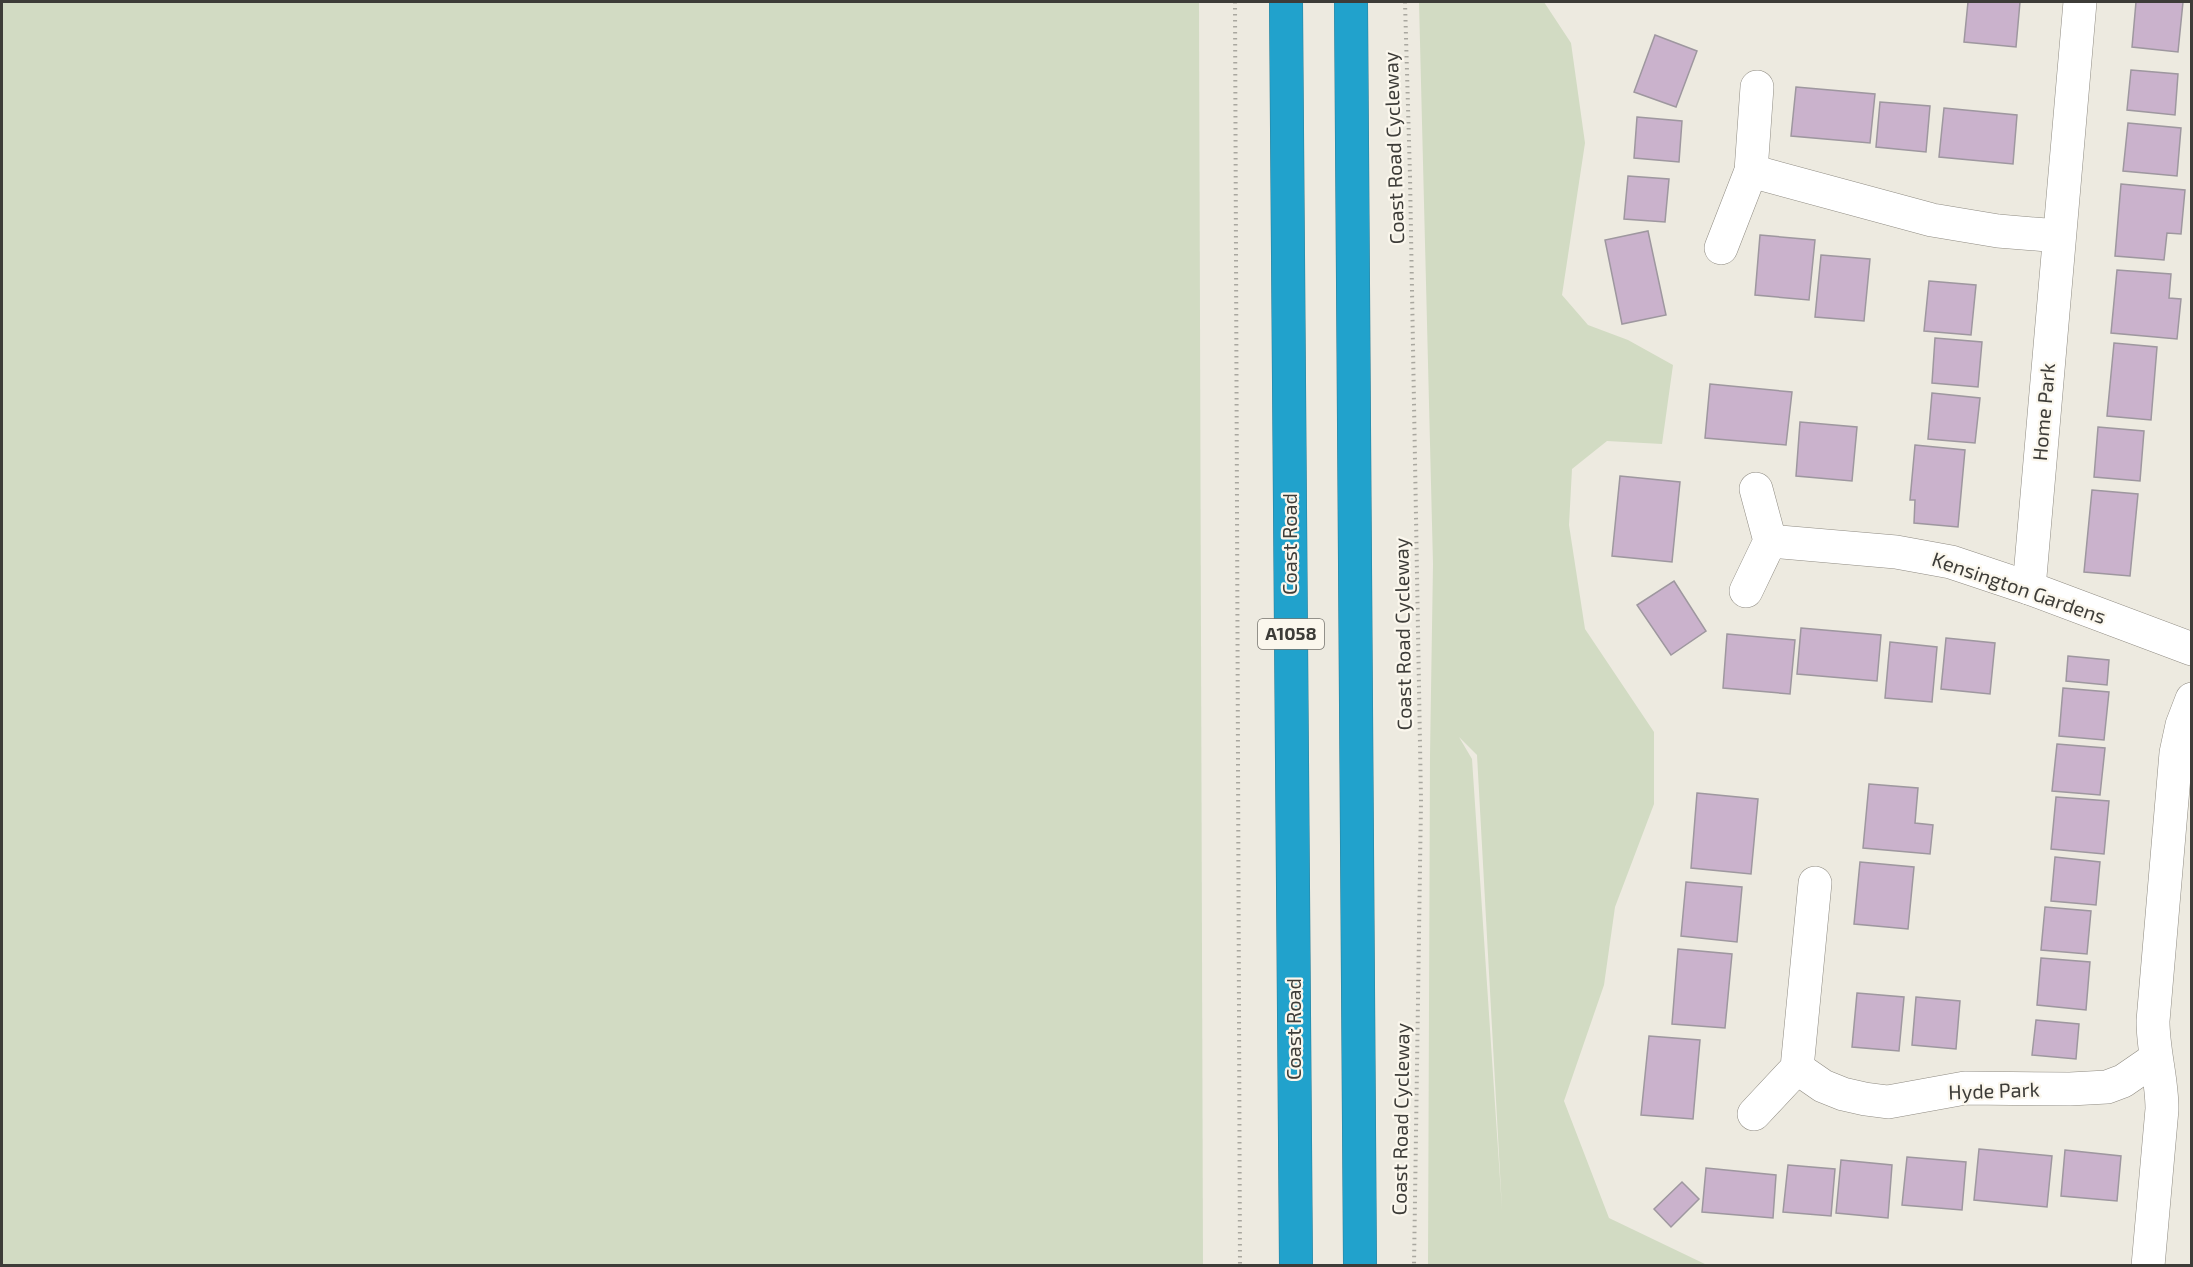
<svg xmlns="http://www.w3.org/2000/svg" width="2193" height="1267" viewBox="0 0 2193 1267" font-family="'Exo 2',sans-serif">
	<rect width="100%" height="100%" fill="#edeae0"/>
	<g fill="#d2dbc3" fill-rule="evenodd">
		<polygon points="2,2 1199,2 1203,1265 2,1265"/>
		<path d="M 1419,2 L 1544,2 L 1571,43 L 1585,143 L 1562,295 L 1588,325 L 1628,340 L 1673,365 L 1662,444 L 1607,441 L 1572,469 L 1569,525 L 1585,629 L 1654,732 L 1654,804 L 1615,907 L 1604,985 L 1564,1101 L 1609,1218 L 1707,1265 L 1428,1265 L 1430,755 L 1433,564 ZM 1459,737 L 1477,755 L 1502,1209 L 1472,759 Z"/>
	</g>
	<g fill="#cab2cc" stroke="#9e979f" stroke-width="1.5">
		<polygon points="1968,2 2020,2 2016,47 1964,42"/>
		<polygon points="2136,2 2183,2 2178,52 2132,47"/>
		<polygon points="1655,35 1697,51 1676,107 1634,92"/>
		<polygon points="2131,70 2178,74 2175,115 2127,110"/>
		<polygon points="1796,87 1875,94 1870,143 1791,136"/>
		<polygon points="1880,102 1930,106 1926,152 1876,147"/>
		<polygon points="1944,108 2017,115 2013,164 1939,157"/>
		<polygon points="1637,117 1682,121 1679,162 1634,158"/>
		<polygon points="2128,123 2181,128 2177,176 2123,171"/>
		<polygon points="1628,176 1669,179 1665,222 1624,219"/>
		<polygon points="2121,184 2185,190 2181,234 2167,233 2164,260 2115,256"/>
		<polygon points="1648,231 1666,315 1622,324 1605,240"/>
		<polygon points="1760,235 1815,240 1809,300 1755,295"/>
		<polygon points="1821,255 1870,259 1864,321 1815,317"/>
		<polygon points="2117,270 2171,274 2169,298 2181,299 2177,339 2111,333"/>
		<polygon points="1929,281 1976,285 1971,335 1924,331"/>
		<polygon points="1935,338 1982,342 1978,387 1932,383"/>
		<polygon points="2114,343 2157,347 2151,420 2107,416"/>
		<polygon points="1710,384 1792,392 1786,445 1705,438"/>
		<polygon points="1932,393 1980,398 1975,443 1928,439"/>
		<polygon points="1800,422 1857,427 1852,481 1796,476"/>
		<polygon points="2098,427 2144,431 2140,481 2094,477"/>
		<polygon points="1915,445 1965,450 1958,527 1914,523 1915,500 1910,500"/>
		<polygon points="1620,476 1680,482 1672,562 1612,556"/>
		<polygon points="2092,490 2138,494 2130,576 2084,572"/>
		<polygon points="1674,581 1706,631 1671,655 1637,605"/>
		<polygon points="1801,628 1881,635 1877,681 1797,674"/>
		<polygon points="1727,634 1795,640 1790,694 1723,688"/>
		<polygon points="1946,638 1995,643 1990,694 1941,689"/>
		<polygon points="1890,642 1937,647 1932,702 1885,698"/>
		<polygon points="2068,656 2109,660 2107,685 2066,681"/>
		<polygon points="2063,688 2109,692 2104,740 2059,736"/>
		<polygon points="2057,744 2105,748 2100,795 2052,791"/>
		<polygon points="1869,784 1918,788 1915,823 1933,825 1930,854 1863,848"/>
		<polygon points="1697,793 1758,799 1751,874 1691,868"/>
		<polygon points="2056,797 2109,801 2104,854 2051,849"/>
		<polygon points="2055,857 2100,862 2096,905 2051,901"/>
		<polygon points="1860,862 1914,867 1908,929 1854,924"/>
		<polygon points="1686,882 1742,887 1737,942 1681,936"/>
		<polygon points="2045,907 2091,911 2087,954 2041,950"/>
		<polygon points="1678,949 1732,954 1725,1028 1672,1024"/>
		<polygon points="2041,958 2090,962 2086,1010 2037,1005"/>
		<polygon points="1857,993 1904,997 1899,1051 1852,1047"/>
		<polygon points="1916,997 1960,1001 1956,1049 1912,1045"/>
		<polygon points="2036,1020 2079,1024 2076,1059 2032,1055"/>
		<polygon points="1649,1036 1700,1040 1693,1119 1641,1115"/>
		<polygon points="1979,1149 2052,1156 2047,1207 1974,1200"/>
		<polygon points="2065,1150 2121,1156 2117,1201 2061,1196"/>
		<polygon points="1907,1157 1966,1162 1962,1210 1902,1205"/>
		<polygon points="1841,1160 1892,1165 1888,1218 1836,1213"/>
		<polygon points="1788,1165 1835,1169 1831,1216 1783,1212"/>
		<polygon points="1706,1168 1776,1175 1773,1218 1702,1212"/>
		<polygon points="1682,1182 1699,1199 1671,1227 1654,1209"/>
	</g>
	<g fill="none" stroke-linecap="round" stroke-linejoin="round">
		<g stroke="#8f8b82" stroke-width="34">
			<g id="minor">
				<polyline points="1751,171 1932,220 1998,231 2059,236"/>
				<polyline points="1721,248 1751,171 1757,87"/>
				<polyline points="1770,541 1896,552 1951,562 2029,588 2192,649"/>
				<polyline points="2029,588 2080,2"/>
				<polyline points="1746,591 1770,541 1756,489"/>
				<polyline points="1797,1068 1823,1086 1843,1094 1865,1099 1888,1102 1965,1088 2070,1089 2107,1087 2123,1081 2155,1059"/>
				<polyline points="1754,1114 1797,1068 1815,883"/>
				<path d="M 2148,1266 L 2162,1109 C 2162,1079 2153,1051 2153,1021 L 2176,753 L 2182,725 L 2192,699"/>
			</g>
		</g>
		<g stroke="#2b7e98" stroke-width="34">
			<g id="highway">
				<polyline points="1286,2 1296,1266"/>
				<polyline points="1351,2 1360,1266"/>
			</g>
		</g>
		<g stroke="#a9a79f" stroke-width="4" stroke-dasharray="1.5 4.5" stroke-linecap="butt">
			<polyline points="1235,2 1240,1266"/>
			<polyline points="1405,2 1410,176 1421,801 1414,1266"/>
		</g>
		<use href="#minor" stroke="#fff" stroke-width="33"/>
		<use href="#highway" stroke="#21a2cc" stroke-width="33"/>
	</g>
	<g text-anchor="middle" stroke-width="4.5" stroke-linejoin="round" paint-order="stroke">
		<rect fill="#fbf7ed" stroke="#76746e" stroke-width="1.5" x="1258" y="619" width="66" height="30" rx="4.5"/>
		<g font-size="18" font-weight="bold" fill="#3d3c38">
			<text x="1291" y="640">A1058</text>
		</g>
		<g font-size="20" fill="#3d3c38" stroke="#fbf7ed">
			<text transform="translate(1394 148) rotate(-92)" y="7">Coast Road Cycleway</text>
			<text transform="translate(2044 412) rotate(-85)" y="7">Home Park</text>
			<text transform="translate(1290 544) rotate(-90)" y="7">Coast Road</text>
			<text transform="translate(2019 588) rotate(19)" y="7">Kensington Gardens</text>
			<text transform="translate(1403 634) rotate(-91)" y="7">Coast Road Cycleway</text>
			<text transform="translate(1294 1029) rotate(-90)" y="7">Coast Road</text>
			<text transform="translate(1994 1091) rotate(-2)" y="7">Hyde Park</text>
			<text transform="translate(1401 1119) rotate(-89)" y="7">Coast Road Cycleway</text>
		</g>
	</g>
	<rect width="2193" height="1267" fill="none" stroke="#3d3c38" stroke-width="6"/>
</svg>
